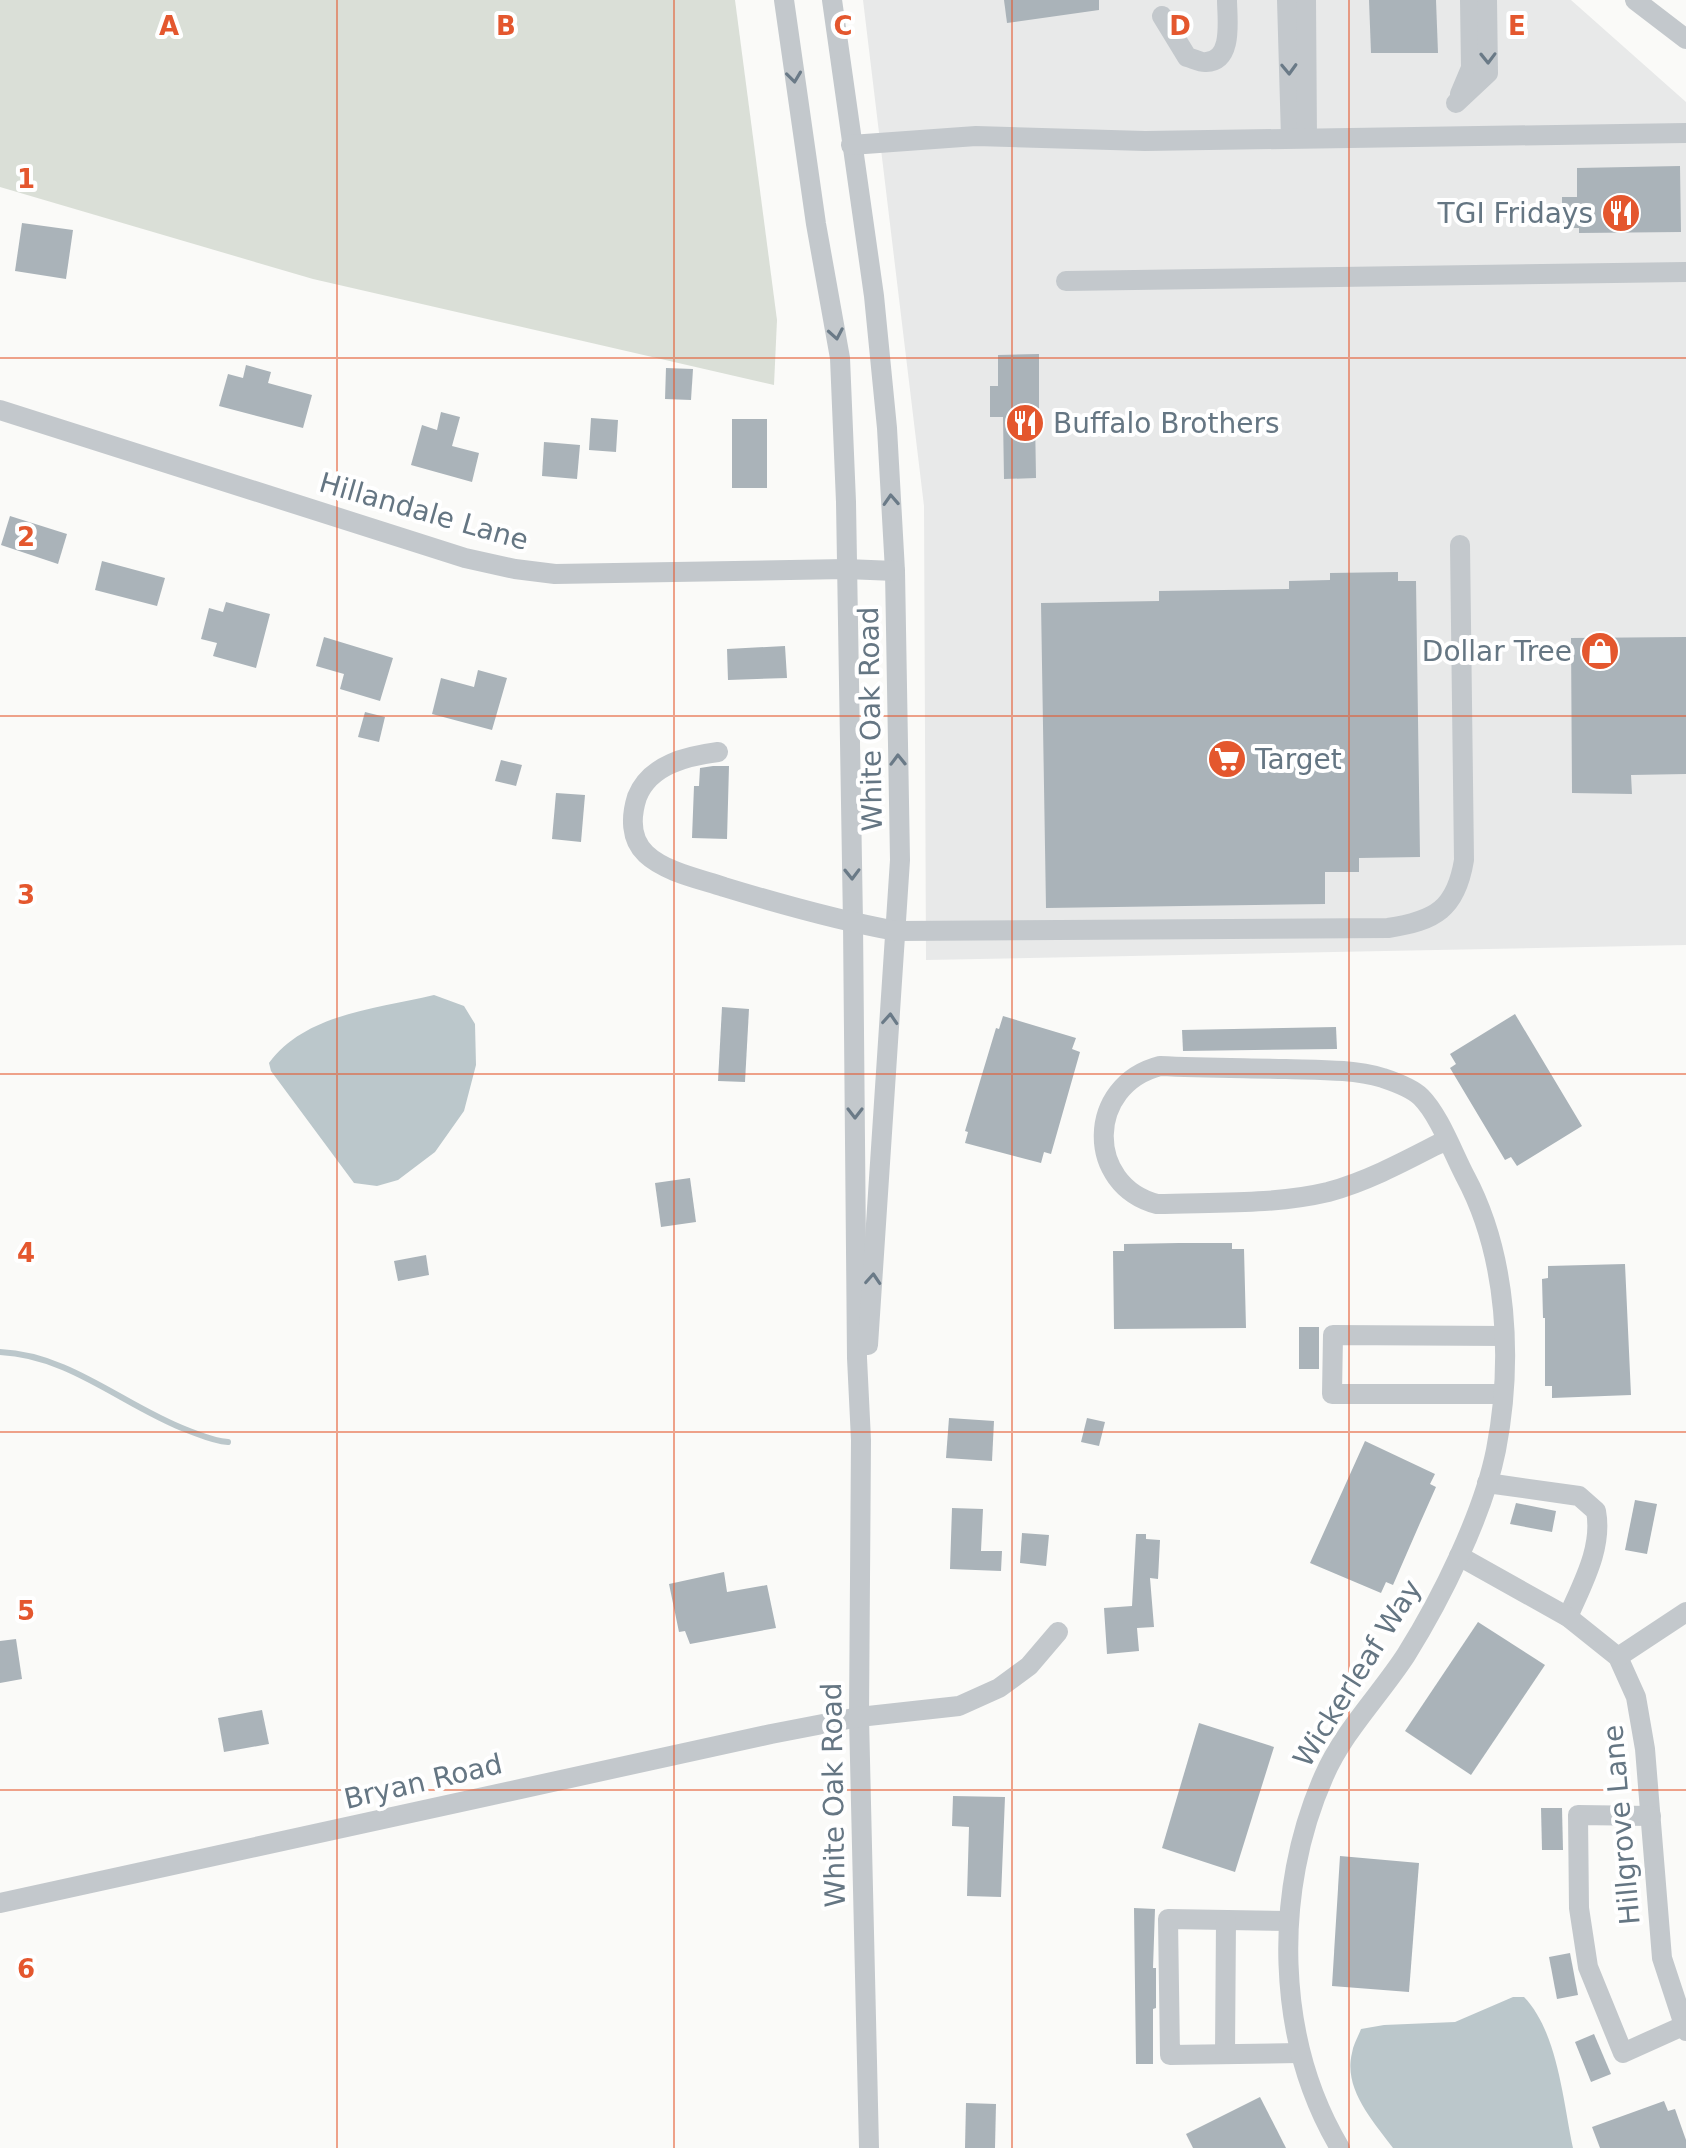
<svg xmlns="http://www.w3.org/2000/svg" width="1686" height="2148" viewBox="0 0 1686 2148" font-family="'DejaVu Sans',sans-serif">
	<rect width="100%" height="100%" fill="#fafaf8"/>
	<polygon fill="#e8e9e9" points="863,0 1571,0 1686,102 1686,945 926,960 924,506"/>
	<polygon fill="#dadfd7" points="0,0 735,0 777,320 774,385 313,279 0,187"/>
	<g fill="#bbc7cb">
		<path d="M 434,995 L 464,1006 L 475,1024 L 476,1065 L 464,1111 L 435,1152 L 398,1180 L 377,1186 L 354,1183 L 271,1071 L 269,1063 C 306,1013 377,1009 434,995 Z"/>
		<path d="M 1513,1997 L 1524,1997 C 1558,2032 1563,2102 1573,2148 L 1393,2148 C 1373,2121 1343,2089 1352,2053 C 1353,2045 1358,2037 1361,2029 L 1384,2025 L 1455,2022 Z"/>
	</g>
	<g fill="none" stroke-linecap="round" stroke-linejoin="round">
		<path stroke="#bbc7cb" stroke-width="6" d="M 0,1352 C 70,1355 124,1406 187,1430 C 201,1435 213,1441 228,1442"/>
	</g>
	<g fill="#aab3b9">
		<polygon points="1004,0 1099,0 1099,10 1007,23"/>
		<polygon points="1369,0 1436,0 1438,53 1371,53"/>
		<polygon points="1680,166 1681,232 1579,233 1579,228 1562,228 1562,197 1577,197 1577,168"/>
		<polygon points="22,223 73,230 66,279 15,271"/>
		<polygon points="1039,354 1039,417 1035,416 1036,478 1004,479 1003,417 990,417 990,386 998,386 998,355"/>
		<polygon points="246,365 271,372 268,383 312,395 303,428 219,406 228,374 243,378"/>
		<polygon points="666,368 693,369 691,400 665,399"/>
		<polygon points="441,412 460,417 452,446 479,453 472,482 411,465 422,425 437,430"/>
		<polygon points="591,418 618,420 616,452 589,450"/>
		<rect x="732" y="419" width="35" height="69"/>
		<polygon points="544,442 580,445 577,479 542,476"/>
		<polygon points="10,516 67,534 58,564 1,545"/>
		<polygon points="102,561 165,578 157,606 95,590"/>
		<polygon points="1398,572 1398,581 1416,581 1420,857 1359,858 1359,872 1325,872 1325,904 1046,908 1041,603 1159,601 1159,591 1289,589 1289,581 1330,580 1330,573"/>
		<polygon points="226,602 270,614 256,668 213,656 217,643 201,639 209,608 223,612"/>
		<polygon points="324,637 393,658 380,701 340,689 344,674 316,666"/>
		<polygon points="1686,637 1686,774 1631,775 1632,794 1572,793 1571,638"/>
		<polygon points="785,646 787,678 728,680 727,649"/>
		<polygon points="478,670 507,678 492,730 432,714 441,678 474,687"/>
		<polygon points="365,712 385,717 379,742 358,737"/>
		<polygon points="501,760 522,765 516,786 495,781"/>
		<polygon points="713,766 729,766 727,839 692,838 694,786 699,786 700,768"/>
		<polygon points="556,793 585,795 581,842 552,839"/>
		<polygon points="722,1007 749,1009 745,1082 718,1081"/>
		<polygon points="1515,1014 1582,1126 1517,1166 1511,1157 1505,1160 1450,1068 1456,1064 1450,1054"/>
		<polygon points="1003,1016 1076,1038 1072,1049 1080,1052 1051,1154 1044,1152 1041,1163 965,1143 968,1132 965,1131 996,1028 999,1029"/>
		<polygon points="1336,1027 1337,1049 1183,1051 1182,1030"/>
		<polygon points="690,1178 696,1222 661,1227 655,1183"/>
		<polygon points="1179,1243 1232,1243 1232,1249 1244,1249 1246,1328 1114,1329 1113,1251 1124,1251 1124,1244"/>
		<polygon points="426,1255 429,1275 398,1281 394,1261"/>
		<polygon points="1625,1264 1631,1395 1552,1398 1552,1386 1545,1386 1545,1318 1543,1318 1542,1279 1548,1278 1548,1266"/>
		<rect x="1299" y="1327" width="20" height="42"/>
		<polygon points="949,1418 994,1421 992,1461 946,1458"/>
		<polygon points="1087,1418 1105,1422 1099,1446 1081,1442"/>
		<polygon points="1365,1441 1435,1474 1430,1484 1436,1487 1420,1523 1393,1585 1386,1582 1381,1593 1310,1563"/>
		<polygon points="1635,1500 1657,1504 1647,1554 1625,1550"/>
		<polygon points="1516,1503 1556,1511 1552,1532 1510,1524"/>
		<polygon points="952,1508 983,1509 981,1551 1002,1551 1001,1571 950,1569"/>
		<polygon points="1022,1533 1049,1535 1046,1566 1020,1563"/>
		<polygon points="1136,1534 1146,1534 1146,1539 1160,1540 1158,1579 1150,1578 1154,1627 1137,1628 1139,1651 1107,1654 1104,1608 1132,1606"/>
		<polygon points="724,1572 727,1592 767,1585 776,1628 690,1644 685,1631 679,1632 669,1584"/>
		<polygon points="1478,1622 1545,1665 1471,1775 1405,1731"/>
		<polygon points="16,1639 22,1679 0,1683 0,1641"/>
		<polygon points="262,1710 269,1744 224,1752 218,1718"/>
		<polygon points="1199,1723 1274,1747 1235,1872 1162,1848"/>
		<polygon points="953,1796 1005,1797 1001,1897 967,1896 969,1827 952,1826"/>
		<polygon points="1541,1808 1562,1808 1563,1850 1542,1850"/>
		<polygon points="1340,1856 1419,1863 1409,1992 1332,1986"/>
		<polygon points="1134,1908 1155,1909 1153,1968 1156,1968 1156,2008 1153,2009 1153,2064 1136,2064"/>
		<polygon points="1570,1953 1578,1995 1557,1999 1549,1957"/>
		<polygon points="1594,2034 1611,2074 1591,2082 1575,2042"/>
		<polygon points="1260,2097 1286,2148 1193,2148 1186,2134"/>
		<polygon points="1664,2101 1668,2111 1675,2109 1686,2140 1686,2148 1600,2148 1592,2127"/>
		<polygon points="966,2103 996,2104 995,2148 965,2148"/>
	</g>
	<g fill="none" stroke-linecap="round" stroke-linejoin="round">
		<g stroke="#c3c8cc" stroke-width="20">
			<polyline points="784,0 816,224 840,358 846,502 853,923 857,1358 861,1440 859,1717 869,2148"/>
			<polyline points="832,0 874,296 887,428 895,571 900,860 868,1345"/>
			<polyline points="1287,0 1291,138"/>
			<polyline points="1306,0 1307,138"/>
			<polyline points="1635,0 1686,39"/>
			<path d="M 1162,16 L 1187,57 C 1192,58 1201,63 1206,62 C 1234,61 1227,18 1227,0"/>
			<polyline points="1460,94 1471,68 1470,0"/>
			<polyline points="1456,103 1488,73 1487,0"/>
			<polyline points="851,145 976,136 1145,141 1686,133"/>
			<polyline points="1066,281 1686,272"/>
			<polyline points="0,410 465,558 515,569 555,574 846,569 895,571"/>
			<path d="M 718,752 C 688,756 650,764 637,797 C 631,816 630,839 646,854 C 665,872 700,879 724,887 C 783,905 836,920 896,931 L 1388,928 C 1435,921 1456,909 1464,860 L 1460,545"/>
			<polyline points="1502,1394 1332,1394 1333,1335 1504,1336"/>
			<path d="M 1487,1483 L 1579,1496 L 1596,1511 C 1603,1548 1582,1584 1568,1617"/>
			<polyline points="1459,1556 1568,1617 1618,1657 1636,1697 1645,1749 1662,1958 1686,2031"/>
			<polyline points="1618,1657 1686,1612"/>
			<polyline points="1651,1816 1578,1815 1579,1908 1588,1967 1623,2053 1683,2026"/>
			<polyline points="0,1903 771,1734 859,1717 959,1706 999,1688 1029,1666 1058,1632"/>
			<polyline points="1289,1921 1168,1919 1170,2055 1299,2053"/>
			<polyline points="1225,2054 1226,1920"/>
			<path d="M 1340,2148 C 1275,2039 1273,1891 1324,1776 C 1343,1732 1380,1695 1406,1655 C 1441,1599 1483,1515 1496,1450 C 1513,1362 1508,1256 1465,1176 C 1453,1153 1439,1115 1421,1097 C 1412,1088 1395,1082 1383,1078 C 1352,1069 1319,1070 1286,1069 C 1244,1068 1202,1068 1160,1066 C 1086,1085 1085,1185 1157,1204 C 1213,1202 1274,1205 1328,1192 C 1369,1181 1409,1159 1446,1140"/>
		</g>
	</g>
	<defs><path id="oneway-chevron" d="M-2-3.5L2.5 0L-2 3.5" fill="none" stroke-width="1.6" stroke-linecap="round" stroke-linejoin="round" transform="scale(2)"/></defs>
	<g stroke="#6a7a87">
		<use href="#oneway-chevron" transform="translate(1488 58) rotate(89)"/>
		<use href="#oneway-chevron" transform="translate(1289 69) rotate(88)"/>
		<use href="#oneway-chevron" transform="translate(794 77) rotate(83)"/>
		<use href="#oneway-chevron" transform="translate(836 334) rotate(80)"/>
		<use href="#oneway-chevron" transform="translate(891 500) rotate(-93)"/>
		<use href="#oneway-chevron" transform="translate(898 760) rotate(-91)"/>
		<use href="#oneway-chevron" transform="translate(852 874) rotate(89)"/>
		<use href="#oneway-chevron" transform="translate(890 1019) rotate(-86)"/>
		<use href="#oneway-chevron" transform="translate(855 1113) rotate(90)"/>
		<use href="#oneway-chevron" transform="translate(873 1279) rotate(-86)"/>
	</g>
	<path fill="none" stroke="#e4572e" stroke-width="2" stroke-opacity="0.55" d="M 337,0 L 337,2148M 674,0 L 674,2148M 1012,0 L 1012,2148M 1349,0 L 1349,2148M 0,358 L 1686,358M 0,716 L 1686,716M 0,1074 L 1686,1074M 0,1432 L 1686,1432M 0,1790 L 1686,1790"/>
	<defs>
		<g id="restaurant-disc" transform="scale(2)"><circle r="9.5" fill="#e4572e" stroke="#fff"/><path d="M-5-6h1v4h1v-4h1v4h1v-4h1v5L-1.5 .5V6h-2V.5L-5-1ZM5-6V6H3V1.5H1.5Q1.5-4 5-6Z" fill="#fff"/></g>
		<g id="shop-disc" transform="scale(2)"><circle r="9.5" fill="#e4572e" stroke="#fff"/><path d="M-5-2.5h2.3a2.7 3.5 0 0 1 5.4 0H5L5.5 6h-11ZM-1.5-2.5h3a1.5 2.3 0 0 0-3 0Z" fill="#fff"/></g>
		<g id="supermarket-disc" transform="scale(2)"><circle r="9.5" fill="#e4572e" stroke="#fff"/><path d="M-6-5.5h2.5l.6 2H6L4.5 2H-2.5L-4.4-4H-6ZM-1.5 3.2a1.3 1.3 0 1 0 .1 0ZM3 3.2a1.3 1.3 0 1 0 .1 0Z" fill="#fff"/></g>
	</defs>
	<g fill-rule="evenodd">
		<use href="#restaurant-disc" x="1621" y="213"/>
		<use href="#restaurant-disc" x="1025" y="423"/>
		<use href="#shop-disc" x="1600" y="651"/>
		<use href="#supermarket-disc" x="1227" y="759"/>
	</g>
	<g text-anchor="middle" stroke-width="8" stroke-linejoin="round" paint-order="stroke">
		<g font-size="28" fill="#657683" stroke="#fff" text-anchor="end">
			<text x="1593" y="223">TGI Fridays</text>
			<text x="1053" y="433" text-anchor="start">Buffalo Brothers</text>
			<text x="1572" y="661">Dollar Tree</text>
			<text x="1255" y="769" text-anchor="start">Target</text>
		</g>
		<g font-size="28" fill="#657683" stroke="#fff">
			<text transform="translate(424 511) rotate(16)" y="10">Hillandale Lane</text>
			<text transform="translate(870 719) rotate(-91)" y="10">White Oak Road</text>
			<text transform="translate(1357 1673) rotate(-58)" y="10">Wickerleaf Way</text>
			<text transform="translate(423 1781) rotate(-13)" y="10">Bryan Road</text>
			<text transform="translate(833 1795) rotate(-91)" y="10">White Oak Road</text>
			<text transform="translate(1621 1825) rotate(-95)" y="10">Hillgrove Lane</text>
		</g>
	</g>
	<g font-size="26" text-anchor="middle" font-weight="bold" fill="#e4572e" stroke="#fff" stroke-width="8" stroke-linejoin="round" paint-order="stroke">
		<text x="169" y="35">A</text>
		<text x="506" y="35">B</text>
		<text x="843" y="35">C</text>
		<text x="1180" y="35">D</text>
		<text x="1517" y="35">E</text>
		<text x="26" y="188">1</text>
		<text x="26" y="546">2</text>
		<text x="26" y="904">3</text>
		<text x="26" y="1262">4</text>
		<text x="26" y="1620">5</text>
		<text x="26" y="1978">6</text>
	</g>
</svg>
